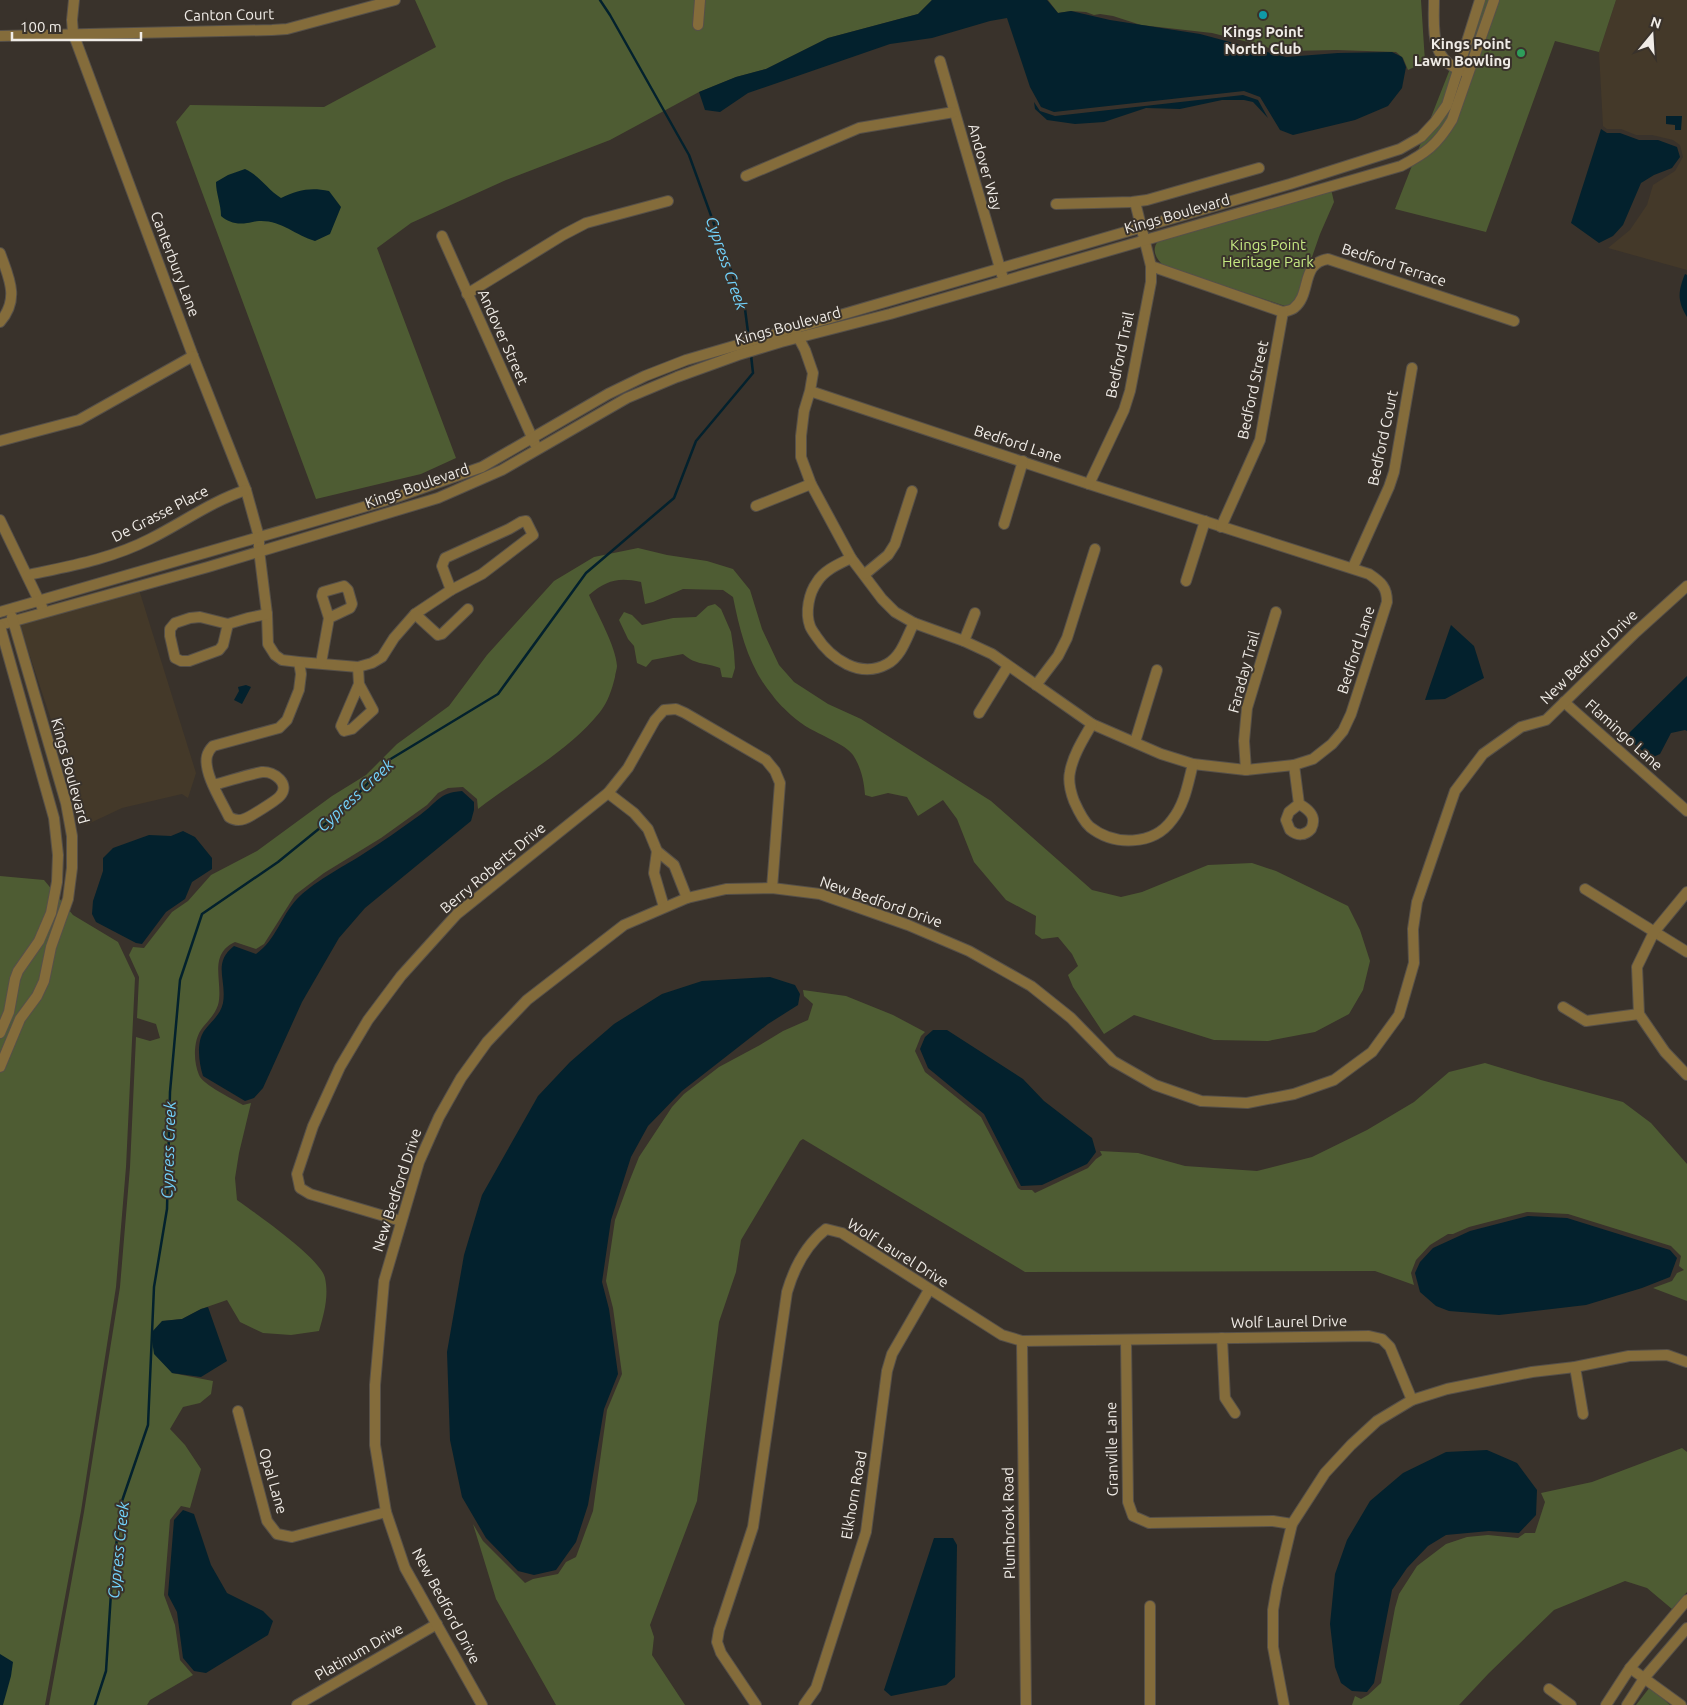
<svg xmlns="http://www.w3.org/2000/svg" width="1687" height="1705" viewBox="0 0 1687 1705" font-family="Ubuntu,sans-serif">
	<rect width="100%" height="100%" fill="#39322b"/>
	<g fill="#443929">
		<polygon points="1616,0 1687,0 1687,270 1608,248 1630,230 1647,205 1653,185 1675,171 1683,157 1680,145 1673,140 1652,135 1636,135 1621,129 1607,129 1603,126 1599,52"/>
		<polygon points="136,580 196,773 188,798 182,794 122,808 86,825 25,641 18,624"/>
	</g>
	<g fill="#4e5c33">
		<polygon points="415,0 932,0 918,14 828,38 766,69 736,77 699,92 610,140 506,180 411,223 377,248 456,458 421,474 316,499 176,122 190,105 324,107 436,47"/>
		<polygon points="1048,0 1421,0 1425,62 1408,70 1403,58 1396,52 1336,50 1289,51 1284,55 1264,46 1212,33 1141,25 1113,16 1100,14 1094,15 1086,12 1071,11 1058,13"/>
		<polygon points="1477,0 1616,0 1599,52 1555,41 1486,232 1395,209"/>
		<path d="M 1331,189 L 1334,202 L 1320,234 L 1297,300 L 1290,305 L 1285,306 L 1164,266 C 1156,259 1151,250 1158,241 Z"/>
		<path d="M 638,548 L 667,555 L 707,561 L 733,569 L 750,590 L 762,629 L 779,665 L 794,682 L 828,704 L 861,719 L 991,801 L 1092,890 L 1121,897 L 1142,892 L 1208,865 L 1252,863 L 1276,871 L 1348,906 L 1360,930 L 1370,961 L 1363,990 L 1349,1014 L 1315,1032 L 1268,1041 L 1214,1040 L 1134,1015 L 1104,1034 L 1073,987 L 1068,975 L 1078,966 L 1072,954 L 1058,937 L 1042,939 L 1035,934 L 1036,916 L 1006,900 L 974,862 L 957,819 L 943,800 L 918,816 L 907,797 L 888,793 L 872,797 L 865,795 C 864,781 861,767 853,755 C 845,744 820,735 807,727 C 797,721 780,706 773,696 C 749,668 740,632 733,597 L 723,590 L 683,589 L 653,602 L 645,604 L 641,582 C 618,577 607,580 589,595 C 597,614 616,646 617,666 C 617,669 615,674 615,677 C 612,689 608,702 600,712 C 567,753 519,777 478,809 L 477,799 L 463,787 L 448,788 L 438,793 L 427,805 L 381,838 L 324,873 L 295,895 L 264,944 L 256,949 L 235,942 C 207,955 224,983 218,1005 C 215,1014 209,1020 203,1027 C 193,1039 193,1061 199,1075 C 203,1085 233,1099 243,1105 L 251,1103 L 239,1153 L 235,1178 L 237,1200 C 255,1213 321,1258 325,1278 C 329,1296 324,1314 319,1331 L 291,1335 L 263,1333 L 240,1322 L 227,1300 L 201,1309 L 182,1319 L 162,1321 L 172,1373 L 213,1381 L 211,1394 L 200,1403 L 183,1407 L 170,1429 L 185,1445 L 201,1469 L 190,1508 L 181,1506 L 170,1520 L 164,1595 L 175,1625 L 180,1660 L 193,1675 L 150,1700 L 147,1705 L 49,1705 L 84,1512 L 120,1287 L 130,1167 L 136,1037 L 150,1041 L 160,1038 L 156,1024 L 137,1018 L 139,977 L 129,955 L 133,947 L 144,948 L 172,912 L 188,901 L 211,875 L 257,851 L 332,796 L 366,775 L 397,744 L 449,706 L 487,655 L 554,581 L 594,557 Z"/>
		<path d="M 715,604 L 721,609 L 731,632 L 734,652 L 735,668 L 732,678 L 722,677 L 720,668 C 705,662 697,666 683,654 L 652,660 L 646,667 L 637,663 L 634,646 L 628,639 L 619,620 L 624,612 L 632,615 L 642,625 L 673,618 L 696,617 L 708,606 Z"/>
		<polygon points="0,876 44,880 73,915 118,942 135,978 126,1167 116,1287 81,1511 45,1705 0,1705"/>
		<polygon points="803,990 846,996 893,1015 925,1032 921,1036 915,1051 925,1072 981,1117 1018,1188 1021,1190 1032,1190 1035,1193 1088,1168 1096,1159 1102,1155 1100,1151 1138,1153 1185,1166 1257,1171 1312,1157 1367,1130 1414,1102 1449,1072 1485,1063 1541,1080 1623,1102 1651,1123 1687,1164 1687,1301 1653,1288 1672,1281 1677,1273 1684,1270 1679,1266 1681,1256 1671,1246 1568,1214 1527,1212 1469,1227 1453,1234 1448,1234 1430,1245 1416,1260 1411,1273 1414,1285 1375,1271 1025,1272 803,1139 800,1141 741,1240 736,1272 719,1322 697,1501 650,1625 654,1637 652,1655 685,1705 556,1705 496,1599 473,1524 483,1541 525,1583 533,1579 558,1574 566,1562 576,1557 593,1511 607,1410 622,1374 613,1308 606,1281 615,1220 629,1182 639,1157 672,1107 684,1094 719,1067 760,1045 783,1031 808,1020 813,1004 804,996"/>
		<polygon points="1682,1448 1687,1452 1687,1592 1672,1609 1647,1588 1625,1581 1554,1610 1489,1673 1459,1705 1352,1705 1355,1696 1361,1699 1368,1695 1381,1683 1395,1608 1399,1594 1417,1566 1446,1544 1467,1537 1488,1535 1518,1538 1525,1533 1535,1533 1545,1502 1541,1493 1592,1482"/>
		<polygon points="1650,1687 1670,1705 1636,1705"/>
	</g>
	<g fill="#03212d">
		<polygon points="932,0 1047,0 1058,13 1071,11 1110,20 1200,34 1286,57 1338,53 1392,52 1402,57 1406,67 1402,88 1388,106 1355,120 1293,135 1280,130 1260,97 1244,91 1054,112 1041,107 1030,87 1007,18 990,21 932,38 890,44 748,93 720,112 705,110 699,92 736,77 766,69 828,38 918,14"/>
		<polygon points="1243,95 1258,100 1268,118 1253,102 1244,100 1222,100 1180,109 1146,108 1104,122 1075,124 1047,120 1035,109 1034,102 1040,111 1055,116"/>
		<polygon points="1666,116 1682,116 1681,130 1675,130 1675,125 1666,124"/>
		<polygon points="1601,129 1607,133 1620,133 1639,140 1658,140 1677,147 1680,157 1672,168 1654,175 1641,183 1623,225 1613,236 1599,243 1571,223"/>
		<path d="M 245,169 C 260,176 267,189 281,198 C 298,190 310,187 329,191 L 341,207 L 330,234 L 315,241 C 295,235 281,220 259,221 C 255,221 251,223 247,223 C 237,225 228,222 221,216 C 221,204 216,194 216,182 L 228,175 Z"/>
		<path d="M 1685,274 L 1687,275 L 1687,317 C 1677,301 1678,291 1685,274 Z"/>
		<polygon points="1451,625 1474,646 1484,678 1445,699 1425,700"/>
		<polygon points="1687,676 1687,731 1685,730 1671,733 1660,754 1651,758 1633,743 1627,735"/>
		<polygon points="246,685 251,687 242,704 234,700 239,691 238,687"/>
		<path d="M 462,791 L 474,802 L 474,810 L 471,821 L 365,908 L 339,938 L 302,1002 L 263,1088 L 254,1098 L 245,1101 L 203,1076 C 199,1063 196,1043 204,1031 C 211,1021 220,1016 223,1003 C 227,980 212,963 234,946 L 256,954 C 276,940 281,916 297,899 C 311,884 342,867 360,856 C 381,843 400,829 420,815 C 438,802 438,793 462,791 Z"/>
		<polygon points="183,831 195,837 212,858 212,869 192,882 185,899 166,912 142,944 136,943 96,922 92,914 93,901 103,871 103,858 113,848 149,835 171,836"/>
		<polygon points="770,977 795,985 800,994 798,1005 768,1024 682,1091 648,1126 631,1157 611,1220 602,1282 609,1309 618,1374 604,1409 588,1505 576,1542 556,1570 534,1575 518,1571 486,1538 462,1497 450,1440 447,1352 464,1255 482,1195 538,1096 570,1062 614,1024 662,994 702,981"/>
		<polygon points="933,1030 947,1030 1023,1079 1044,1101 1092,1138 1096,1152 1087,1164 1042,1185 1021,1186 984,1114 928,1068 920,1049 925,1037"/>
		<polygon points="1528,1216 1567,1218 1670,1250 1677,1258 1670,1277 1642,1288 1586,1305 1499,1315 1449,1311 1436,1306 1420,1292 1415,1273 1420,1262 1433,1248 1470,1231"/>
		<polygon points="208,1307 227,1361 201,1377 172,1373 154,1354 151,1333 162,1321 182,1319 201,1309"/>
		<polygon points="1487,1450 1517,1463 1537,1490 1536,1515 1519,1533 1489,1531 1446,1535 1428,1546 1407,1568 1392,1590 1374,1683 1367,1692 1352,1691 1341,1683 1335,1667 1330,1624 1335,1574 1347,1540 1370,1501 1403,1473 1446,1452"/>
		<polygon points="183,1510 194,1514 211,1565 227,1593 263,1611 273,1621 268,1635 206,1673 194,1671 183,1658 177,1612 168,1595 174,1520"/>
		<polygon points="934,1538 953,1538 957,1545 955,1677 946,1685 891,1696 884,1690"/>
		<polygon points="0,1654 13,1662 11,1676 3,1705 0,1705"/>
	</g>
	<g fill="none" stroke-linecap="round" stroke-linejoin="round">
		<g stroke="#03212d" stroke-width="2.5">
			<polyline points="600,0 610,15 689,155 745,309 749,340"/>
			<polyline points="95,1705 106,1671 112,1577 122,1501 148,1425 154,1287 167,1209 170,1092 180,980 202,914 278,862 347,806 389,760 498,694 586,573 674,498 696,441 753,373 751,355"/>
		</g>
		<g stroke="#565049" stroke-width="12">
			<g id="minor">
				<polyline points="74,0 72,20 73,33 193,356 246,490 259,537 259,550 267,614 268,644 275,655 282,660 299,662 358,667 372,663 382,657 394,638 415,614 451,590"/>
				<path d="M 1434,0 C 1434,28 1429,60 1463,71"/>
				<polyline points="698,25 700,0"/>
				<polyline points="0,36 272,30 287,29 395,0"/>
				<polyline points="940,61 1002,275"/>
				<polyline points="746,176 859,128 954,112"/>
				<polyline points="1056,204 1132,202 1147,200 1259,168"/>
				<polyline points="442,236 535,444"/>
				<path d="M 0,253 C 9,278 20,299 0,322"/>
				<path d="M 1151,266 L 1283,312 C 1287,311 1292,310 1294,308 C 1312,294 1300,263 1328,259 L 1514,321"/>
				<polyline points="467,294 563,235 586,223 668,201"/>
				<path d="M 796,333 L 805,350 L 813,373 L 810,391 L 804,411 L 801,436 L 801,457 L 811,484 L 851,558 L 882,599 L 895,612 L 914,623 L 964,641 L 992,654 L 1092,724 L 1161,754 L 1193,764 L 1246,770 L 1294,765 L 1313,759 L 1332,744 L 1343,731 L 1351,714 L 1387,602 C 1387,587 1381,582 1369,574 L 1089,484 L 810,391"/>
				<polyline points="0,441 79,420 193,356"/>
				<polyline points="1089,484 1124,410 1130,391 1151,282 1151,266 1135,202"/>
				<polyline points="756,506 811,484"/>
				<polyline points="0,520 42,607"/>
				<polygon points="526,521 533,535 482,574 451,590 442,566 445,558 509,529 521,522"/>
				<polyline points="1004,524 1023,461"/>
				<polyline points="1221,527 1260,440 1283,312"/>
				<path d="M 851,558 C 839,564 824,570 817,582 C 809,593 805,612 810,626 C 811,629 814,633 816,636 C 831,659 860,679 887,664 C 902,656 907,636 914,623"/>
				<polyline points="1353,567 1389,487 1394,472 1412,368"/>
				<polyline points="865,574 888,555 895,544 912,491"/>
				<path d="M 28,575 C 70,566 111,559 150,539 C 182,523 212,501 246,490"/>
				<polyline points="1186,581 1205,521"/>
				<polyline points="0,612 391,499 482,467 608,394 645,376 686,360 1290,184 1400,149 1421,137 1435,122 1447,105 1480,0"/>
				<polyline points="415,614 438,635 442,634 468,609"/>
				<polyline points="228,624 223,645 219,650 189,661 181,661 175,658 170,636 170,629 175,623 190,618 200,617 228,624 248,618 267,614"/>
				<path d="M 0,625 L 208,567 L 438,498 L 502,470 L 627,398 L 677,377 L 738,355 L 781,342 L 890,314 L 1401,166 C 1426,153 1437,145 1452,120 L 1494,0"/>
				<polyline points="0,626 54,818 58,855 57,882 51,913 39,941 18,971 15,979 9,1012 0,1033"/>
				<polyline points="964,641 975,613"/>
				<polyline points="321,663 329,618 322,596 323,592 344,586 348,590 352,604 350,608 329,618"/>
				<polyline points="358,667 359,684 373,710 352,729 344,731 341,726 359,684"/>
				<polyline points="1036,685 1058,656 1067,638 1095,549"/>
				<polyline points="1564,702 1687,811"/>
				<polyline points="979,713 1008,666"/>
				<path d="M 1092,724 C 1084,738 1073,755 1070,772 C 1068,781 1071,793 1074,801 C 1078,810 1083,821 1090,827 C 1114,846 1153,846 1172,820 C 1185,804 1188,783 1193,764"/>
				<polyline points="1135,742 1157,670"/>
				<path d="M 1294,765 L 1299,804 C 1310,810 1317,817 1311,829 C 1305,836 1297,836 1290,830 L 1286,820 L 1289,812 L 1299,804"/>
				<polyline points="1246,770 1244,741 1247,708 1276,612"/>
				<path d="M 213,785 C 229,781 246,775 262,772 C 274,771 291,784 280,796 C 277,800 250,817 244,819 C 239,821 234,820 229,817 C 222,802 203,773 207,756 C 208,752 210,749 213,746 L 279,728 L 287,720 L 299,690 L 301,674 L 299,662"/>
				<polyline points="608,793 634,813 648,829 657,851 674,865 687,898"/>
				<polyline points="657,851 654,873 664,907"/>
				<polyline points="1585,889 1687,952"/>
				<polyline points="1687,892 1654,932 1637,967 1639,1014 1665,1052 1687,1075"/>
				<polyline points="1563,1007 1586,1021 1639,1014"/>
				<polyline points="0,1067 20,1019 37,996 44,981 51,947 68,899 72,868 72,836 66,803 12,617"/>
				<polyline points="401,1221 310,1194 300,1188 297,1174 313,1126 340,1067 368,1020 401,976 457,914 608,793 628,768 655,720 664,710 676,709 685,713 766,760 775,771 780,783 772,888"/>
				<polyline points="1222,1338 1225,1398 1235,1413"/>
				<polyline points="1126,1340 1128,1502 1133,1516 1149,1523 1273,1521 1292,1524"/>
				<polyline points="1022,1341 1026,1705"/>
				<polyline points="1575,1367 1583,1414"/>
				<polyline points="238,1411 267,1521 277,1534 292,1537 386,1512"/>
				<polyline points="1150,1606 1150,1705"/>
				<polyline points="1630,1668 1681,1705"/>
				<polyline points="1549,1689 1571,1705"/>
				<polyline points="297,1705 437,1624"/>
				<polyline points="482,1705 405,1568 386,1512 375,1445 375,1385 384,1281 419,1162 439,1117 461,1078 487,1042 527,1000 624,925 687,898 726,889 772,888 820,894 908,925 969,951 1031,986 1071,1018 1113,1061 1155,1085 1201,1101 1247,1103 1294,1094 1334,1080 1372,1052 1399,1015 1414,963 1413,929 1417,902 1455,791 1483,754 1521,727 1546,720 1636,632 1687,586"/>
				<path d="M 756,1705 L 721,1653 L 717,1642 L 719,1630 L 753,1527 L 787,1292 C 794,1268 806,1245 826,1229 L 842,1233 L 1002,1335 L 1022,1341 L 1369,1336 L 1382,1339 L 1390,1347 L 1412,1400"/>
				<polyline points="804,1705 816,1688 866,1532 887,1371 892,1354 929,1290"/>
				<polyline points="1284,1705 1273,1647 1273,1610 1277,1587 1292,1524 1325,1473 1351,1445 1377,1421 1412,1400 1447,1389 1532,1372 1575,1367 1629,1356 1667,1355 1687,1362"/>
				<polyline points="1606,1705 1630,1668 1687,1600"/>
				<polyline points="1627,1705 1645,1677 1687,1628"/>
			</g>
		</g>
		<use href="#minor" stroke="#846c3b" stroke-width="10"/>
	</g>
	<circle fill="#0f9aa8" stroke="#39322b" stroke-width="2" cx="1263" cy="15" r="5"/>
	<circle fill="#2e9e5b" stroke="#39322b" stroke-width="2" cx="1521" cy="53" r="5"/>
	<g text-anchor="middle" stroke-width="4" stroke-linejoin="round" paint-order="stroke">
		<g font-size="15" fill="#f0ece7" stroke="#39322b">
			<text transform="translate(229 15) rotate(-1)" y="5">Canton Court</text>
			<text transform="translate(985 167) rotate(74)" y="5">Andover Way</text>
			<text transform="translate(1177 214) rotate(-16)" y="5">Kings Boulevard</text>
			<text transform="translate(175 264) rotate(69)" y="5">Canterbury Lane</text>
			<text transform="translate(1394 265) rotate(18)" y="5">Bedford Terrace</text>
			<text transform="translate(788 326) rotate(-15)" y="5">Kings Boulevard</text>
			<text transform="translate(503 337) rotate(66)" y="5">Andover Street</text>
			<text transform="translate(1120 355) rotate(-78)" y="5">Bedford Trail</text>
			<text transform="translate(1253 390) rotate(-78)" y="5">Bedford Street</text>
			<text transform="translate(1383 438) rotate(-78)" y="5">Bedford Court</text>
			<text transform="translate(1018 444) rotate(18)" y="5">Bedford Lane</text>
			<text transform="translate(417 486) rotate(-19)" y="5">Kings Boulevard</text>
			<text transform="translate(160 514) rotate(-27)" y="5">De Grasse Place</text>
			<text transform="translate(1356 650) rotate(-72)" y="5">Bedford Lane</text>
			<text transform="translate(1589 657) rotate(-44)" y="5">New Bedford Drive</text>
			<text transform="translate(1244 672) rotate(-75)" y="5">Faraday Trail</text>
			<text transform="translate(1624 735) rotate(42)" y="5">Flamingo Lane</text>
			<text transform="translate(70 771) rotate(75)" y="5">Kings Boulevard</text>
			<text transform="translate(493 868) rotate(-40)" y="5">Berry Roberts Drive</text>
			<text transform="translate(881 902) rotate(19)" y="5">New Bedford Drive</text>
			<text transform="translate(397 1190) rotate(-72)" y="5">New Bedford Drive</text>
			<text transform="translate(898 1253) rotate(32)" y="5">Wolf Laurel Drive</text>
			<text transform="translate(1289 1322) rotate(-1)" y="5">Wolf Laurel Drive</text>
			<text transform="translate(1112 1449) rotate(-91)" y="5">Granville Lane</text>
			<text transform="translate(273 1481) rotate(74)" y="5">Opal Lane</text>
			<text transform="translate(854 1495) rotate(-80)" y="5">Elkhorn Road</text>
			<text transform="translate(1009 1523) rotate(-91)" y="5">Plumbrook Road</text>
			<text transform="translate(446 1606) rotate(62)" y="5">New Bedford Drive</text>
			<text transform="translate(359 1652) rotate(-30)" y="5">Platinum Drive</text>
		</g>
		<g font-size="15" font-weight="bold" fill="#f0ece7" stroke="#39322b">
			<text x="1263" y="37">Kings Point<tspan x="1263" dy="17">North Club</tspan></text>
			<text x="1511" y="49" text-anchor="end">Kings Point<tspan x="1511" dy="17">Lawn Bowling</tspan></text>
		</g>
		<g font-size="15" fill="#c5e882" stroke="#39322b">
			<text x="1268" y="250">Kings Point<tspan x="1268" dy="17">Heritage Park</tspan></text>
		</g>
		<g font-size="16" font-style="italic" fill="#72d2fb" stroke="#39322b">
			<text transform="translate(727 263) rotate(71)" y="6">Cypress Creek</text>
			<text transform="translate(355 795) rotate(-43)" y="6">Cypress Creek</text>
			<text transform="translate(168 1150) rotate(-88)" y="6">Cypress Creek</text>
			<text transform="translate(118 1550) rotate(-84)" y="6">Cypress Creek</text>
		</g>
	</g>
	<g transform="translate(1652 35) rotate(18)" stroke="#39322b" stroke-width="4" paint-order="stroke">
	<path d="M0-4L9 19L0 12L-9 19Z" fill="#f0ece7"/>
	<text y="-8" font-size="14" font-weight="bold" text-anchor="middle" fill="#f0ece7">N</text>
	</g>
	<path d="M12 32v8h129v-8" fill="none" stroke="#f0ece7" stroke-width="2.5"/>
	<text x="20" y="32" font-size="15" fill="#f0ece7" stroke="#39322b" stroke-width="4" paint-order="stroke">100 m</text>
</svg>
